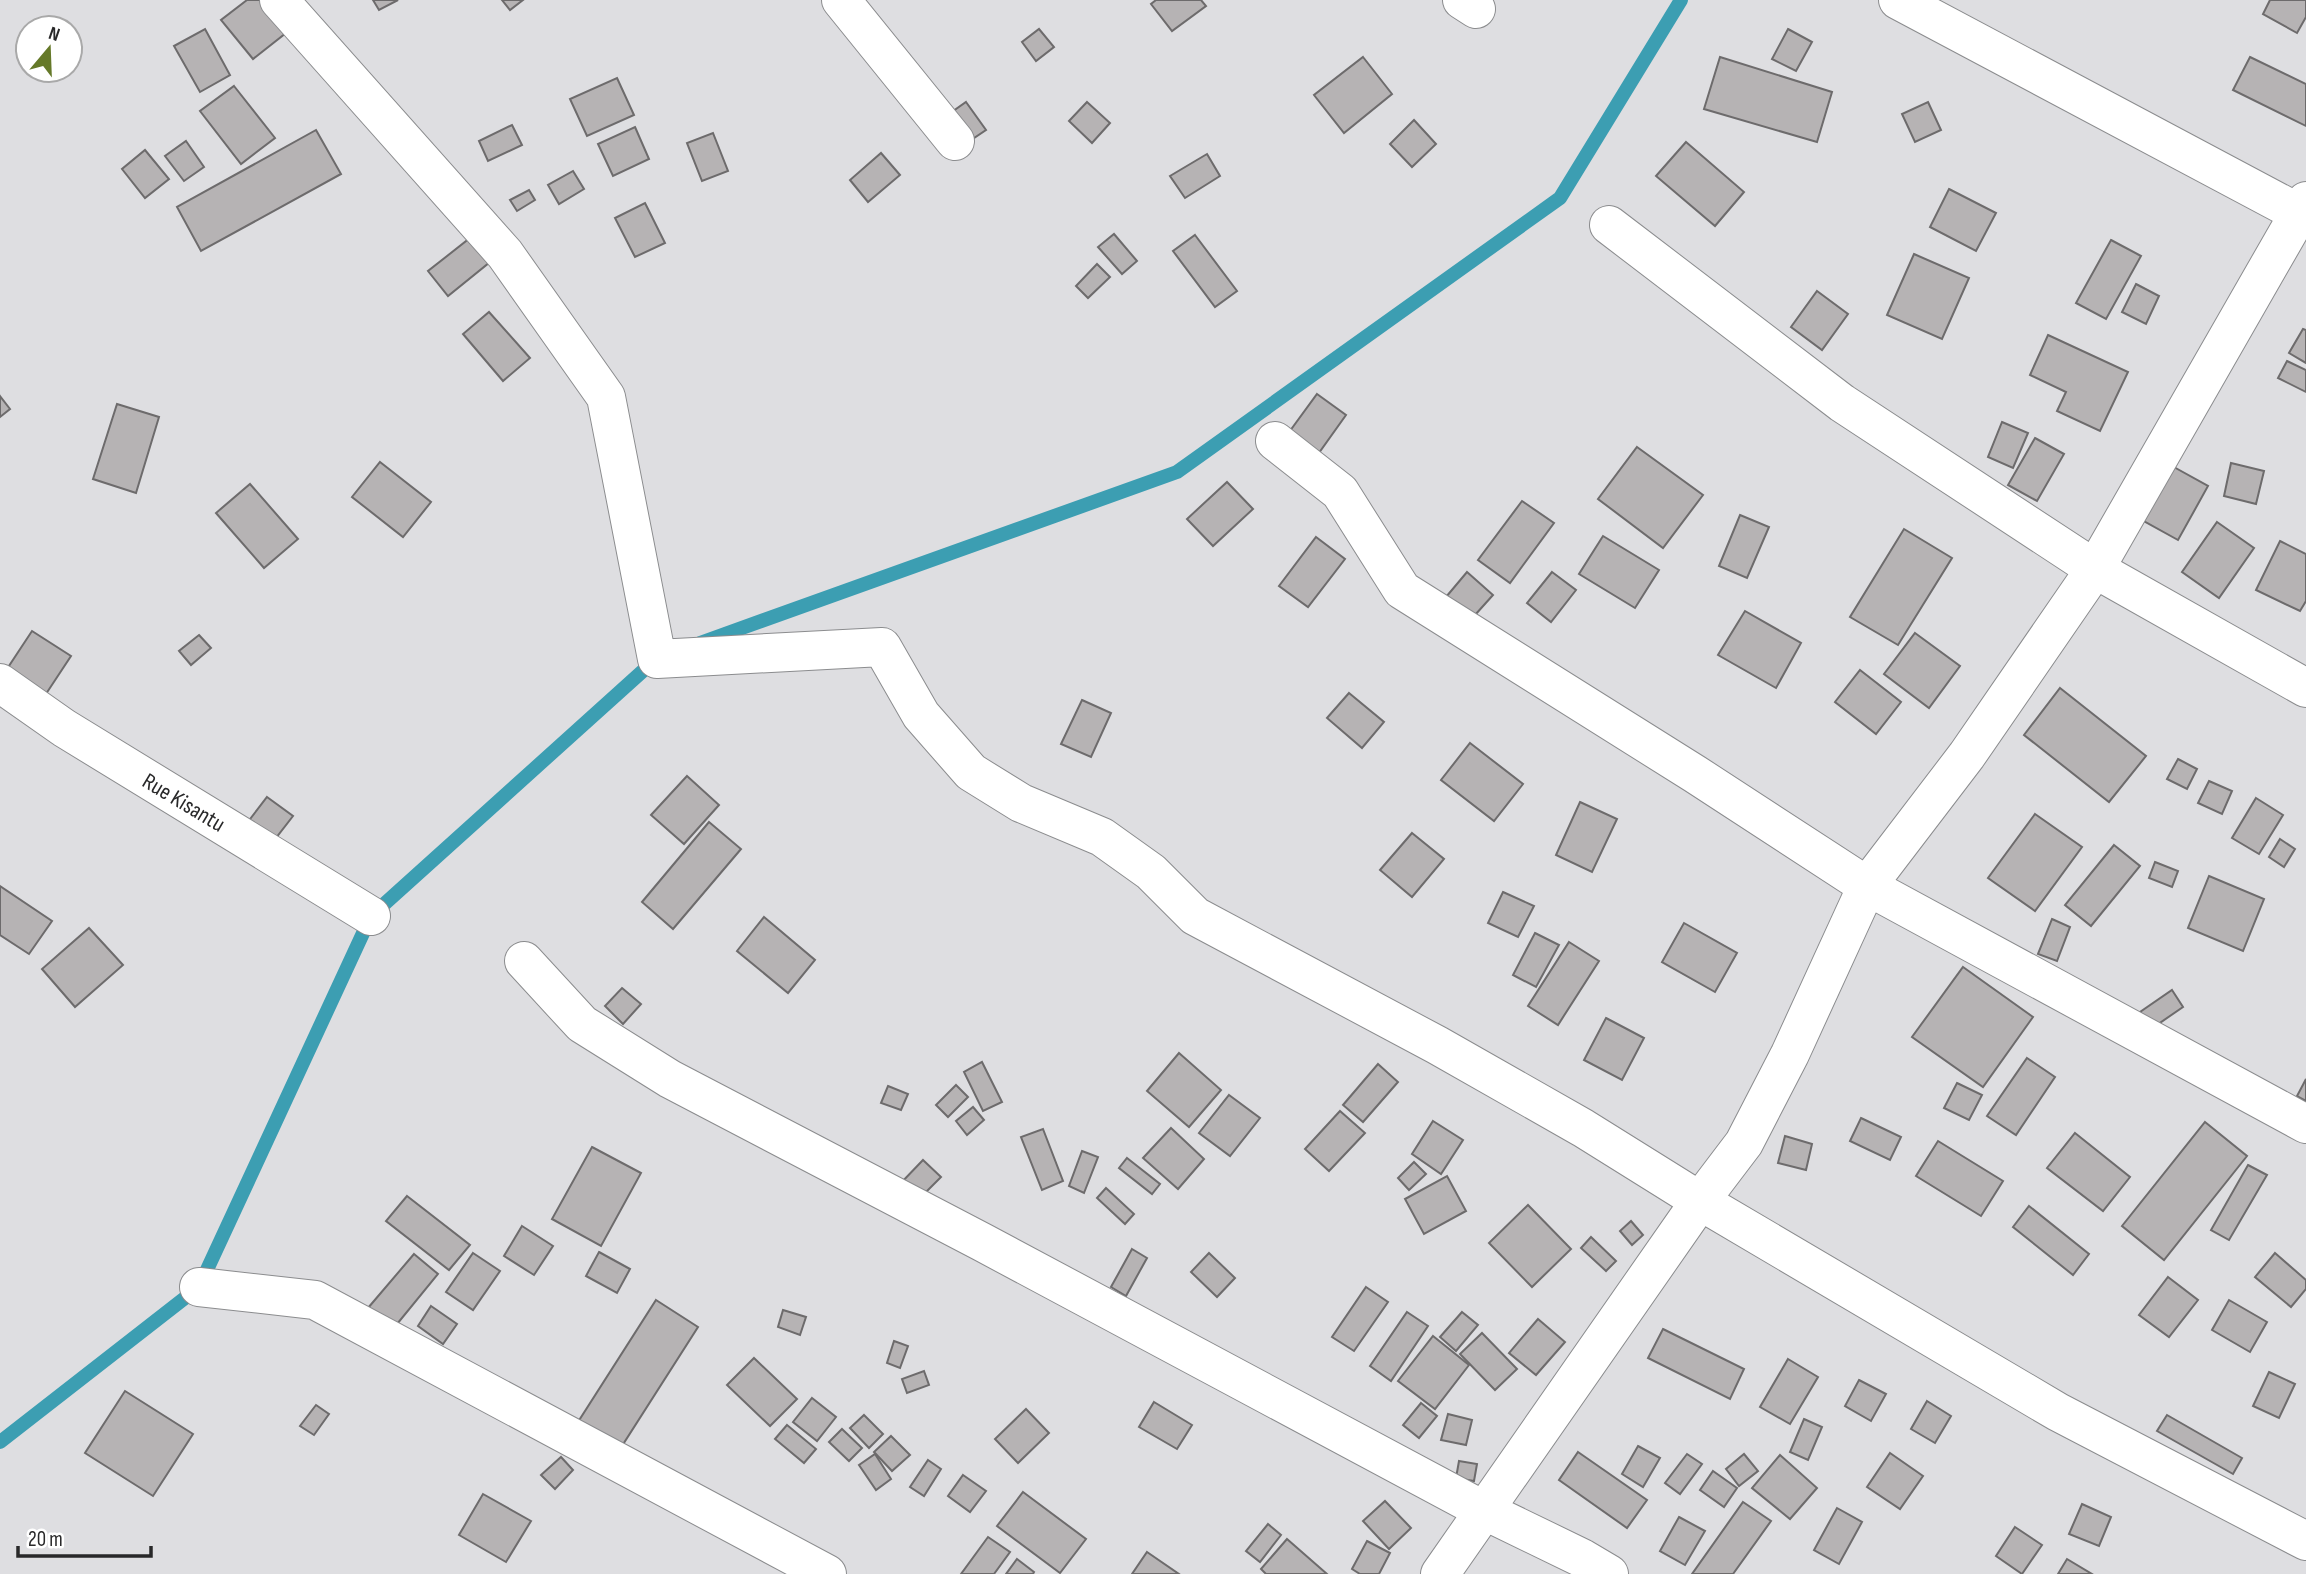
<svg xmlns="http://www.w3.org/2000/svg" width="2306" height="1574" viewBox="0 0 2306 1574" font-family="'Sofia Sans Condensed',sans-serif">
	<rect width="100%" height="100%" fill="#dedee1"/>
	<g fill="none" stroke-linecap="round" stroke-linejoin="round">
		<g stroke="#3c9eb2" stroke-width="14">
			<polyline points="700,643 1177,472 1560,198 1681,0"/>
			<polyline points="0,1442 199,1287 371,916 655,660"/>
		</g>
	</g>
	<g fill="#b6b3b4" stroke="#6d6b6c" stroke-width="2">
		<polygon points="247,0 268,0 291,29 253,59 221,20"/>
		<polygon points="373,0 398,0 379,10"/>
		<polygon points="502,0 523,0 510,10"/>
		<polygon points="1156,0 1201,0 1206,6 1172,31 1151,4"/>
		<polygon points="2270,0 2306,0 2306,17 2297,33 2263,14"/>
		<polygon points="205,29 230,75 200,92 174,46"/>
		<polygon points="1039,29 1054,47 1036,61 1022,42"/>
		<polygon points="1788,29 1812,42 1796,71 1772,59"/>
		<polygon points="1363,57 1392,94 1344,133 1314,95"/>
		<polygon points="1720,57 1832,92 1817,142 1704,109"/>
		<polygon points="2250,57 2306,84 2306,126 2233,90"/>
		<polygon points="617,78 634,115 587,136 570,99"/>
		<polygon points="234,86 275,138 241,164 200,111"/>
		<polygon points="966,102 986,130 968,142 949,114"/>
		<polygon points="1087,102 1110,123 1092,143 1069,121"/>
		<polygon points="1928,102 1941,130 1915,142 1902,114"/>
		<polygon points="1414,120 1436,144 1412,167 1390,144"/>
		<polygon points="512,125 522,145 488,161 479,141"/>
		<polygon points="635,127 649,159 613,176 598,144"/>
		<polygon points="316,130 341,174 201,251 177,207"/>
		<polygon points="713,133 728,171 702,181 687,143"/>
		<polygon points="186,141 204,167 184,181 165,156"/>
		<polygon points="1686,142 1744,192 1715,226 1656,176"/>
		<polygon points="145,150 169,179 145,198 122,169"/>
		<polygon points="881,153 900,175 868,202 850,180"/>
		<polygon points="1207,154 1220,176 1185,198 1170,176"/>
		<polygon points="573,171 584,189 559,204 548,185"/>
		<polygon points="1949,189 1996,213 1976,251 1930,227"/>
		<polygon points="529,190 535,200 517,211 510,200"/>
		<polygon points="645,203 665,243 635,257 615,218"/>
		<polygon points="1114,234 1137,261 1122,274 1098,247"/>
		<polygon points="1195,235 1237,291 1215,307 1173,251"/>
		<polygon points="470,238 490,262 448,296 428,271"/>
		<polygon points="2111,240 2141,256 2106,319 2076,303"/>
		<polygon points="1914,254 1969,278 1942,339 1887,315"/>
		<polygon points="1097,264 1110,277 1088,298 1076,286"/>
		<polygon points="2136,284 2159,296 2146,324 2122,312"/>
		<polygon points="1817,291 1848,314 1822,350 1791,327"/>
		<polygon points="489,312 530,358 503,381 463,334"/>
		<polygon points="2303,329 2306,330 2306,363 2289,353"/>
		<polygon points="2048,335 2128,372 2100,431 2057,411 2066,392 2030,375"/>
		<polygon points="2287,361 2306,370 2306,392 2278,378"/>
		<polygon points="1317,394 1346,415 1316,457 1287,435"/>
		<polygon points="0,396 10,409 0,417"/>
		<polygon points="117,404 159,417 136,493 93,479"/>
		<polygon points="2002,422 2028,433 2013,468 1988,457"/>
		<polygon points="2035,438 2064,454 2037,501 2008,485"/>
		<polygon points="1637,447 1703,495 1663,548 1598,499"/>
		<polygon points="380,462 431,502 403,537 352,497"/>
		<polygon points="2231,463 2264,471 2256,504 2224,496"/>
		<polygon points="2172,466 2208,486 2178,540 2142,520"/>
		<polygon points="1227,482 1253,509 1213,546 1187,519"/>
		<polygon points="250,484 298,539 264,568 216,513"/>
		<polygon points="1522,501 1554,523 1510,583 1478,560"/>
		<polygon points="1740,515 1769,527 1747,578 1719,566"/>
		<polygon points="2217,522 2254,548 2219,598 2182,572"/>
		<polygon points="1904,529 1952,558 1898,645 1850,617"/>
		<polygon points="1603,536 1659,570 1635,608 1579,574"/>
		<polygon points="1316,537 1345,559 1308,607 1279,586"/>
		<polygon points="2280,541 2306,554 2306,601 2300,611 2256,590"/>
		<polygon points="1467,572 1493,595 1466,625 1441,603"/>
		<polygon points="1552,572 1576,590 1551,622 1527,603"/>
		<polygon points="1745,611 1801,643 1776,688 1718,655"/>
		<polygon points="32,631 71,656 42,700 3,675"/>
		<polygon points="1915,633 1960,666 1929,708 1884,674"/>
		<polygon points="199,635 211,648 191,665 179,651"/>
		<polygon points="1860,670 1901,702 1876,734 1835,702"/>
		<polygon points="2060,688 2146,756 2109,802 2024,735"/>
		<polygon points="1349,693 1384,722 1362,748 1327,718"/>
		<polygon points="1082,700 1111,713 1091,757 1061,744"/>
		<polygon points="1470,743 1523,784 1494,821 1441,780"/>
		<polygon points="2178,759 2197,769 2187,789 2167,779"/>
		<polygon points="687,776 719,805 684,844 651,815"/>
		<polygon points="2209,781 2232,791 2222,814 2198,803"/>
		<polygon points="267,797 293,816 272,843 247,823"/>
		<polygon points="2256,798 2283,815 2259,854 2232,838"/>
		<polygon points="1580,802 1617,819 1592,872 1556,855"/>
		<polygon points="2035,814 2082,847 2035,911 1988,878"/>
		<polygon points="709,822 741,849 673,929 642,902"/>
		<polygon points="1412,833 1444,859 1412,897 1380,870"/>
		<polygon points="2280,839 2295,849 2284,867 2269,857"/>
		<polygon points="2114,845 2140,866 2091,926 2065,905"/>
		<polygon points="2155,862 2178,871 2172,887 2149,878"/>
		<polygon points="2209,876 2264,899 2243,951 2188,928"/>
		<polygon points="0,886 52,921 29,954 0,935"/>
		<polygon points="1503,892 1534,906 1518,937 1488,923"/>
		<polygon points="764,917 815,960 788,993 737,951"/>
		<polygon points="2052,919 2070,927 2057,961 2038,954"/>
		<polygon points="1684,923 1737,953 1715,992 1662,962"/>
		<polygon points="89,928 123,965 75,1007 42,969"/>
		<polygon points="1535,933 1559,945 1536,987 1513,975"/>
		<polygon points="1569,942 1599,961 1558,1025 1528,1006"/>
		<polygon points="1963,967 2033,1017 1983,1087 1912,1037"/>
		<polygon points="622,988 641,1004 623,1024 605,1006"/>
		<polygon points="2172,990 2183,1007 2151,1029 2140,1012"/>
		<polygon points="1606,1018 1644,1038 1622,1080 1584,1060"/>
		<polygon points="1179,1053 1221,1090 1189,1127 1147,1091"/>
		<polygon points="2027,1058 2055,1077 2016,1135 1987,1116"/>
		<polygon points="982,1062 1002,1102 983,1111 964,1072"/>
		<polygon points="1378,1064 1398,1082 1363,1122 1343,1105"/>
		<polygon points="2306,1079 2306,1101 2297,1096"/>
		<polygon points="1957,1083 1982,1095 1969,1120 1944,1108"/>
		<polygon points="956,1085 968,1097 948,1117 936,1105"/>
		<polygon points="888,1086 908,1094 901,1110 881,1103"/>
		<polygon points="1229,1095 1260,1118 1230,1156 1199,1133"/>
		<polygon points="973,1107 984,1120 967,1135 956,1121"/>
		<polygon points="1340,1111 1365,1133 1329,1171 1305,1149"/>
		<polygon points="1861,1118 1901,1137 1890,1160 1850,1141"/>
		<polygon points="1433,1121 1463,1140 1441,1174 1412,1154"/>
		<polygon points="2205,1122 2247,1156 2164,1260 2122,1226"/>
		<polygon points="1171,1128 1204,1159 1178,1189 1143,1158"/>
		<polygon points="1043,1129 1063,1181 1042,1190 1021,1137"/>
		<polygon points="2075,1133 2130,1177 2103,1211 2047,1168"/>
		<polygon points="1785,1136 1812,1144 1806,1170 1778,1163"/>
		<polygon points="1938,1141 2003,1181 1981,1216 1916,1176"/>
		<polygon points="592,1147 641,1173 601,1246 552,1219"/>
		<polygon points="1082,1151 1098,1157 1084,1193 1069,1186"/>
		<polygon points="1127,1158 1160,1184 1152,1194 1119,1168"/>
		<polygon points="923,1160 941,1177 916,1202 899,1185"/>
		<polygon points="1414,1162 1426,1174 1409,1190 1398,1178"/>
		<polygon points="2248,1165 2267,1175 2229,1240 2211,1230"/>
		<polygon points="1447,1176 1466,1211 1424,1234 1405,1199"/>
		<polygon points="1106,1188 1134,1214 1125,1224 1097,1198"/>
		<polygon points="407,1196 470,1245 449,1270 386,1221"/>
		<polygon points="1528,1205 1571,1249 1532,1287 1489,1243"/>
		<polygon points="2029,1206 2089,1254 2073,1275 2013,1227"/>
		<polygon points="1631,1221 1643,1235 1632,1245 1620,1231"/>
		<polygon points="522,1226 553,1246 534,1275 504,1256"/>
		<polygon points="1591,1237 1616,1261 1606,1271 1581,1248"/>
		<polygon points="1132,1249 1147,1258 1126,1296 1111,1287"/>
		<polygon points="599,1252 630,1269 617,1293 586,1276"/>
		<polygon points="473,1253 500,1271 473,1310 446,1292"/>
		<polygon points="1209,1253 1235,1278 1217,1297 1191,1272"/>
		<polygon points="2275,1253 2306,1280 2306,1289 2291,1307 2255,1277"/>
		<polygon points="414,1254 438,1274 393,1329 368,1308"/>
		<polygon points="2168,1277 2198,1300 2169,1337 2139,1315"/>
		<polygon points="1366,1287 1388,1302 1354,1351 1332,1337"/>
		<polygon points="656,1300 698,1327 620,1449 578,1422"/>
		<polygon points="2229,1300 2267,1322 2250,1352 2212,1330"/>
		<polygon points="431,1306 457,1324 443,1344 418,1326"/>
		<polygon points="783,1310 806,1317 800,1335 778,1327"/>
		<polygon points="1407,1312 1428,1326 1391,1381 1370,1366"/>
		<polygon points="1462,1312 1478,1325 1456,1351 1440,1337"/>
		<polygon points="1538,1319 1565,1342 1536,1375 1509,1353"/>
		<polygon points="1663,1329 1744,1369 1730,1399 1648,1358"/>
		<polygon points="1482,1333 1517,1369 1495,1390 1460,1354"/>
		<polygon points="1433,1336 1469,1365 1435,1409 1398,1381"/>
		<polygon points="894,1341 908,1346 900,1368 887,1363"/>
		<polygon points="754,1358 797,1399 770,1426 727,1385"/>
		<polygon points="1788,1359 1818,1377 1790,1424 1760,1407"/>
		<polygon points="924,1371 929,1385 907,1393 902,1379"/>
		<polygon points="2269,1372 2295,1384 2279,1418 2253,1406"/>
		<polygon points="1859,1380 1886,1394 1871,1421 1845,1406"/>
		<polygon points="125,1391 193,1434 153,1496 85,1453"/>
		<polygon points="812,1398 836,1417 817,1441 793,1422"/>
		<polygon points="1927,1401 1951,1416 1935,1443 1911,1429"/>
		<polygon points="1154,1402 1192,1425 1177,1449 1139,1427"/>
		<polygon points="1421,1403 1437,1416 1419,1438 1403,1425"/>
		<polygon points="316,1405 329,1414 314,1435 300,1426"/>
		<polygon points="1026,1409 1049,1433 1018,1463 995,1439"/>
		<polygon points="1448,1414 1472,1420 1466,1445 1441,1440"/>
		<polygon points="864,1415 883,1434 869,1448 850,1428"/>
		<polygon points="2167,1415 2242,1458 2233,1474 2157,1431"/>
		<polygon points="1804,1419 1822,1427 1808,1460 1790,1452"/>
		<polygon points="787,1425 816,1449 804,1463 775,1439"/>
		<polygon points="842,1429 862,1448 849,1461 829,1442"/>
		<polygon points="891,1436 910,1455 892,1471 874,1452"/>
		<polygon points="1638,1446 1660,1458 1643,1487 1622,1474"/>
		<polygon points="1578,1452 1647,1500 1627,1528 1559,1480"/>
		<polygon points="1890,1453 1923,1476 1900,1509 1867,1487"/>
		<polygon points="875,1454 891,1479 876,1490 859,1465"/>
		<polygon points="1687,1454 1702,1464 1680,1494 1665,1483"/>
		<polygon points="1744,1454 1758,1471 1739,1486 1726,1469"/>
		<polygon points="1780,1455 1817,1488 1790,1519 1752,1488"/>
		<polygon points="561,1457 573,1470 555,1489 541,1475"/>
		<polygon points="928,1460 941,1469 924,1496 910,1487"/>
		<polygon points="1459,1461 1477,1464 1474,1481 1456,1478"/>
		<polygon points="1713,1471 1737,1488 1724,1507 1700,1490"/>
		<polygon points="963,1475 986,1491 970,1512 948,1496"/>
		<polygon points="1023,1492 1086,1539 1060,1573 997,1526"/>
		<polygon points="483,1494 531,1521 506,1562 459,1535"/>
		<polygon points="1385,1501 1411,1528 1389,1549 1363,1521"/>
		<polygon points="1743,1502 1771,1521 1733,1574 1692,1574"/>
		<polygon points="2082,1504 2111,1517 2099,1546 2069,1534"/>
		<polygon points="1837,1508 1862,1522 1839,1564 1814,1550"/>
		<polygon points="1679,1517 1705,1531 1685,1565 1660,1551"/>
		<polygon points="1268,1524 1281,1535 1260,1562 1246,1551"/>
		<polygon points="2015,1527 2042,1545 2022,1574 1996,1556"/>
		<polygon points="988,1537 1010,1552 994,1574 961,1574"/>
		<polygon points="1287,1539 1327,1574 1266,1574 1261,1569"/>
		<polygon points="1367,1541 1390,1553 1379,1574 1360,1574 1352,1569"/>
		<polygon points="1147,1552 1179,1574 1132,1574"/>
		<polygon points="1017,1559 1034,1572 1033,1574 1006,1574"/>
		<polygon points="2067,1559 2092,1574 2058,1574"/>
	</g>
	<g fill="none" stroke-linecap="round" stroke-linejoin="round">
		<g stroke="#8b8c8e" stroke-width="40">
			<g id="minor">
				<polyline points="279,0 505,254 606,397 657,659 882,647 921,715 971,772 1021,803 1102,837 1151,872 1195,916 1437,1045 1583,1128 1700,1201 2058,1412 2306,1541"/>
				<polyline points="841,0 955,141"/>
				<polyline points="1462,0 1476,9"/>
				<polyline points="1898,0 2306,217"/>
				<polyline points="1609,225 1842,403 2095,569 2306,688"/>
				<polyline points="1275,441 1340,492 1402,590 1695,774 1867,886 2306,1124"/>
				<polyline points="0,683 64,728 371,916"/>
				<polyline points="524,961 582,1024 670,1079 982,1242 1483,1510 1582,1558 1609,1574"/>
				<polyline points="199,1287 315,1300 827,1574"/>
				<polyline points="1440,1574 1700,1201 1744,1143 1790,1054 1867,886 1967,755 2095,569 2306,201"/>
			</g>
		</g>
		<use href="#minor" stroke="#fff" stroke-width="38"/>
	</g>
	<g text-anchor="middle" stroke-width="7" stroke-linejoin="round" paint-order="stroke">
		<g font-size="23" fill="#282829" stroke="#fff">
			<text transform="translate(184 802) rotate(31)" y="8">Rue Kisantu</text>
		</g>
	</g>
	<g transform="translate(49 49) rotate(19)"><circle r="33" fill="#ffffff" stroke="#a9a9a9" stroke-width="2"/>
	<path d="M0-5L12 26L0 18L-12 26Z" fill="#657929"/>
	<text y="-10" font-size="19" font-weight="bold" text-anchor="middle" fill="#282829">N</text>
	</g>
	<path d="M18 1546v10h133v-10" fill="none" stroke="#282829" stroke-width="3.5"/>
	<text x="28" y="1546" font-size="21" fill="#282829" stroke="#ffffff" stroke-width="5" paint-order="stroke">20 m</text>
</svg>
